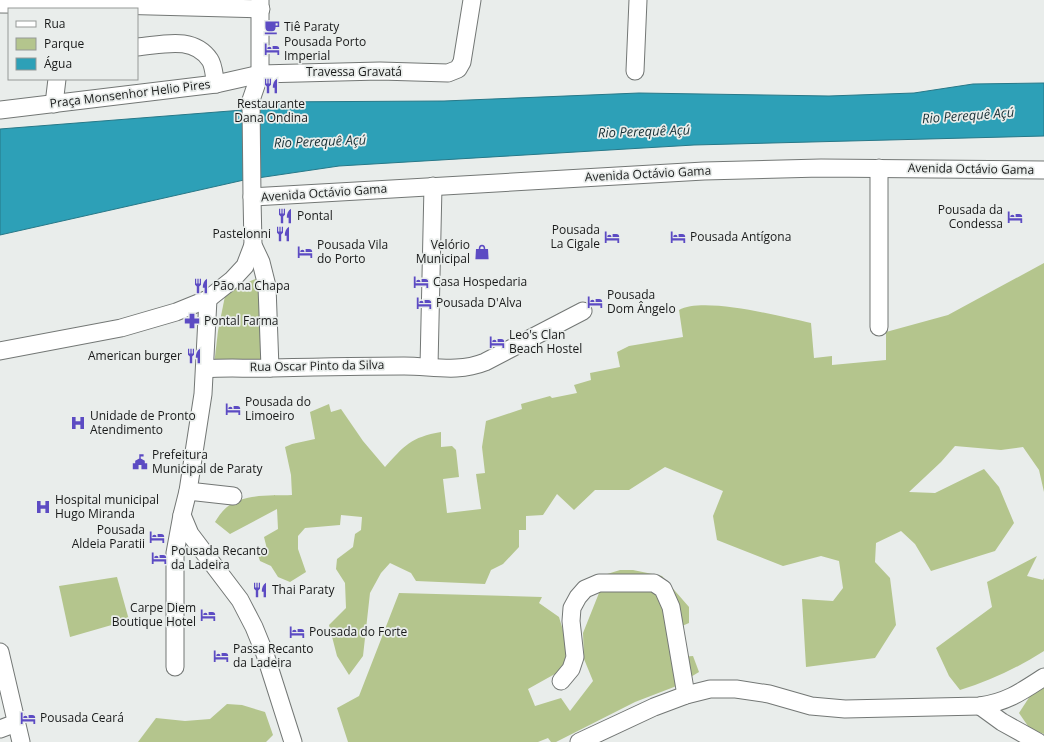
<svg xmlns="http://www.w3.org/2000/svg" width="1044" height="742" viewBox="0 0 1044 742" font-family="'Open Sans',sans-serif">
	<rect width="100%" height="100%" fill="#e9edeb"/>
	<g fill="#b4c58d">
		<path d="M 1044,263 L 1044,492 L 1039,470 L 1023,447 L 1001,450 L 955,446 L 941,462 L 909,492 L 935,493 L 984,469 L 999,487 L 1014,523 L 995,551 L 931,571 L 915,544 L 901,531 L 876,543 L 875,562 L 890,578 L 896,625 L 875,658 L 806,667 L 802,599 L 833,601 L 843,588 L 839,561 L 821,556 L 783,566 L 717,540 L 713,516 L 723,491 L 665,467 L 629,490 L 595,490 L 574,510 L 557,494 L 543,515 L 526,516 L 526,530 L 519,530 L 519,547 L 503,564 L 491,570 L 485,584 L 416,581 L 411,573 L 390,563 L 381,573 L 370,593 L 363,656 L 349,675 L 337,656 L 329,625 L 346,608 L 345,583 L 336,569 L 337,559 L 353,547 L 355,534 L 361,530 L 362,517 L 341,515 L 340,525 L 305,528 L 298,536 L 298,549 L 306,572 L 290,582 L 278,577 L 271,566 L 260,561 L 258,555 L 267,549 L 264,537 L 278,529 L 277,509 L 230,534 L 215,522 C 218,517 222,511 227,507 C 244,493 272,496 292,495 L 291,475 L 285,447 L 292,444 L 315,439 L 310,412 L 329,404 L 331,412 L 341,409 L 363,441 L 385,467 C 404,446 411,437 441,432 L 441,447 L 452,446 L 456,450 L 459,477 L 443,479 L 447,513 L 481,509 L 476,474 L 485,473 L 482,447 L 486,421 L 522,409 L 521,404 L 550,396 L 552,398 L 577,393 L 574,385 L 591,380 L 590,373 L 620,367 L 617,352 L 629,346 L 683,337 L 679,310 C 704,296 782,317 811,323 L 814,358 L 832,356 L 832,365 L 886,360 L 886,332 L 948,315 Z"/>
		<polygon points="263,276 264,358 261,361 214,365 218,331 226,291"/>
		<path d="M 1037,556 L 1027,576 L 1043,580 L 1044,578 L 1044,651 C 1017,668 990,681 960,690 L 949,676 L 936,648 L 992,607 L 987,582 Z"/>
		<polygon points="620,570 633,570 662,576 689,607 689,623 675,629 679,657 693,656 699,672 674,687 635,702 556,742 551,742 548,738 538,742 348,742 337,708 359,696 399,593 542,597 539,603 559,617 568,647 562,670 528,689 535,706 561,698 570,711 593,681 584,659 583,633 603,583 604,575"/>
		<polygon points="117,577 129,620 70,637 59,586"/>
		<polygon points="1044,687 1044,734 1030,729 1019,713 1030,696"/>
		<polygon points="227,704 242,705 265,712 273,735 266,742 138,742 156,718 185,721 210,719"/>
	</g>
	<polygon fill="#2da0b7" stroke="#277888" points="1044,83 1044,136 694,145 339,166 244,180 0,235 0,129 243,110 261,102 444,101 639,93 829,96 914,93 973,84"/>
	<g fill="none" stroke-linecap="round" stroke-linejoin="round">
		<g stroke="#737775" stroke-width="19">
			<g id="minor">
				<polyline points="260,0 260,74 251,100 252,197 253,245 261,262 267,286 270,368"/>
				<polyline points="0,4 113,5 261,9"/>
				<path d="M 137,47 C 162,45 193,35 210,60 C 214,66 214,77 216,84"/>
				<polyline points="635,71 638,0"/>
				<polyline points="54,104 57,79"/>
				<polyline points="0,110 216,84 260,74 380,71 448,73 458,69 462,62 472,0"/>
				<polyline points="879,168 879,327"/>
				<polyline points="252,197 704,171 821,168 1044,170"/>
				<polyline points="208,299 203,394 188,491 182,515 190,534 240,600 254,627 265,654 293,742"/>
				<polyline points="0,351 121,328 176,312 208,299 232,280 245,266 253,245"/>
				<polyline points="429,366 433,186"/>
				<path d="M 205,369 C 227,367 249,369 272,368 C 316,367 360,366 404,366 C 432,366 458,373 485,362 L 583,311"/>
				<polyline points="188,491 233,496"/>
				<polyline points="0,652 21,742"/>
				<polyline points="175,667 175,553 182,515"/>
				<polyline points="561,681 571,669 575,657 571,621 572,608 578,597 585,589 599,583 654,583 663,589 671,607 686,695"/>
				<polyline points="980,706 1002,722 1038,742"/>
				<polyline points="0,729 16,723"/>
				<path d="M 579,742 L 654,707 L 686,695 L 710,689 L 736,689 L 769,694 L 811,706 L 845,709 L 980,706 C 1007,702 1021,692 1044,677"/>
			</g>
		</g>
		<use href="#minor" stroke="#fff" stroke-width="17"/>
	</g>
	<defs>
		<g id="cafe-bare" transform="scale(1.2)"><path d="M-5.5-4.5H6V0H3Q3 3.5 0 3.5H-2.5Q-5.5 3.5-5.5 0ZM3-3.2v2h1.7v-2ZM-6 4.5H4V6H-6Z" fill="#5c4bc3" stroke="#e9edeb" stroke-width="2.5" paint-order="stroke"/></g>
		<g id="hotel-bare" transform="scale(1.2)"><path d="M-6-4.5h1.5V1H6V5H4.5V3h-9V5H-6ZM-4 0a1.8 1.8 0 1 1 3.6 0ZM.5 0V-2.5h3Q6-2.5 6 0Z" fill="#5c4bc3" stroke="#e9edeb" stroke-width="2.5" paint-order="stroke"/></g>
		<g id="restaurant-bare" transform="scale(1.2)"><path d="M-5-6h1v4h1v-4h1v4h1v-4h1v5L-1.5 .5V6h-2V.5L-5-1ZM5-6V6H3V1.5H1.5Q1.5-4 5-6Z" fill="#5c4bc3" stroke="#e9edeb" stroke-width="2.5" paint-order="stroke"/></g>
		<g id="shop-bare" transform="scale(1.2)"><path d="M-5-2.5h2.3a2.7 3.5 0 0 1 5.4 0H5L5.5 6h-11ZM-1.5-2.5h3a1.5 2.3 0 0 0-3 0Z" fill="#5c4bc3" stroke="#e9edeb" stroke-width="2.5" paint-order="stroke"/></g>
		<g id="pharmacy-bare" transform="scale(1.2)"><path d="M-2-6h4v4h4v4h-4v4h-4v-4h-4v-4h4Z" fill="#5c4bc3" stroke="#e9edeb" stroke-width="2.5" paint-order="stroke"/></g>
		<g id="hospital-bare" transform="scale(1.2)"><path d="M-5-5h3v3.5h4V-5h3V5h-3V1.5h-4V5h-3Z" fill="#5c4bc3" stroke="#e9edeb" stroke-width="2.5" paint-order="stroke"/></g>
		<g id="civic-bare" transform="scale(1.2)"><path d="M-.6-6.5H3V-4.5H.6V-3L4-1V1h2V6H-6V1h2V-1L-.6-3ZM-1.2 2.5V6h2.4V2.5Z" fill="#5c4bc3" stroke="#e9edeb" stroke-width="2.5" paint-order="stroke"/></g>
	</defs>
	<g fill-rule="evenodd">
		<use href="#cafe-bare" x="272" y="27"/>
		<use href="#hotel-bare" x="272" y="49"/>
		<use href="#restaurant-bare" x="271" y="86"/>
		<use href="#restaurant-bare" x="285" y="216"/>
		<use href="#hotel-bare" x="1015" y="217"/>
		<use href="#restaurant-bare" x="283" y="234"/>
		<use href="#hotel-bare" x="612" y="237"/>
		<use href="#hotel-bare" x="678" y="237"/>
		<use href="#hotel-bare" x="305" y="252"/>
		<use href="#shop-bare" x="482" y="252"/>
		<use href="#hotel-bare" x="421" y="282"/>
		<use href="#restaurant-bare" x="201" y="286"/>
		<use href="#hotel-bare" x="595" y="302"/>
		<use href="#hotel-bare" x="424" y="303"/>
		<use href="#pharmacy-bare" x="192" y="321"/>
		<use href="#hotel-bare" x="497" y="342"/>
		<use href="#restaurant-bare" x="194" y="356"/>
		<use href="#hotel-bare" x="233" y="409"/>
		<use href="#hospital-bare" x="78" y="423"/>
		<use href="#civic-bare" x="140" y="462"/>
		<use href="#hospital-bare" x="43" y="507"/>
		<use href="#hotel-bare" x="157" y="537"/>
		<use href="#hotel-bare" x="159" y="558"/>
		<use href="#restaurant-bare" x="260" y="590"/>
		<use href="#hotel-bare" x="208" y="615"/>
		<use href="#hotel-bare" x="297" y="632"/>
		<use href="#hotel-bare" x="221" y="656"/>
		<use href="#hotel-bare" x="28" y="718"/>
	</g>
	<g text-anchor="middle" stroke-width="3.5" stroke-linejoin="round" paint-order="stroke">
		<g font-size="12" fill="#191a1a" stroke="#e9edeb" text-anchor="start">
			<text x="284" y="31">Tiê Paraty</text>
			<text x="284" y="46">Pousada Porto<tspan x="284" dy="14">Imperial</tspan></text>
			<text x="271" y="108" text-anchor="middle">Restaurante<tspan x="271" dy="14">Dana Ondina</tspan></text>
			<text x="1003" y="214" text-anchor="end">Pousada da<tspan x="1003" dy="14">Condessa</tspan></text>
			<text x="297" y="220">Pontal</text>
			<text x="600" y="234" text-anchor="end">Pousada<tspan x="600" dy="14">La Cigale</tspan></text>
			<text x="271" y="238" text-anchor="end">Pastelonni</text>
			<text x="690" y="241">Pousada Antígona</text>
			<text x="317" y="249">Pousada Vila<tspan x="317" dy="14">do Porto</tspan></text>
			<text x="470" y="249" text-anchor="end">Velório<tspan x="470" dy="14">Municipal</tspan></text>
			<text x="433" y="286">Casa Hospedaria</text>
			<text x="213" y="290">Pão na Chapa</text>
			<text x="607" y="299">Pousada<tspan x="607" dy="14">Dom Ângelo</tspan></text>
			<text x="436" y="307">Pousada D'Alva</text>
			<text x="204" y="325">Pontal Farma</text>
			<text x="509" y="339">Leo's Clan<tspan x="509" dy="14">Beach Hostel</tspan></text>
			<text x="182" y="360" text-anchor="end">American burger</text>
			<text x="245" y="406">Pousada do<tspan x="245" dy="14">Limoeiro</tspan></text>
			<text x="90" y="420">Unidade de Pronto<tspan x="90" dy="14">Atendimento</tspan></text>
			<text x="152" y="459">Prefeitura<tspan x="152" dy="14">Municipal de Paraty</tspan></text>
			<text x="55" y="504">Hospital municipal<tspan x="55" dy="14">Hugo Miranda</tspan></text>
			<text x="145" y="534" text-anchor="end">Pousada<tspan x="145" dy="14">Aldeia Paratii</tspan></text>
			<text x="171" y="555">Pousada Recanto<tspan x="171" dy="14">da Ladeira</tspan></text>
			<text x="272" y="594">Thai Paraty</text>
			<text x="196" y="612" text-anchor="end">Carpe Diem<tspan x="196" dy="14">Boutique Hotel</tspan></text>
			<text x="309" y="636">Pousada do Forte</text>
			<text x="233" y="653">Passa Recanto<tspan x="233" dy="14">da Ladeira</tspan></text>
			<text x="40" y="722">Pousada Ceará</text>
		</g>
		<g font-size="12" fill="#191a1a" stroke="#e9edeb">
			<text x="354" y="76">Travessa Gravatá</text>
			<text transform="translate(130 94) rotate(-7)" y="4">Praça Monsenhor Helio Pires</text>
			<text transform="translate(971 169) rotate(1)" y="4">Avenida Octávio Gama</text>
			<text transform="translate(648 174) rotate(-3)" y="4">Avenida Octávio Gama</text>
			<text transform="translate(324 193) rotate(-4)" y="4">Avenida Octávio Gama</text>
			<text transform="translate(317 366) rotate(-1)" y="4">Rua Oscar Pinto da Silva</text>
		</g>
		<g font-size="13" font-style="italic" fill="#183036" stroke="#e9edeb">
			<text transform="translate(968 115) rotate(-4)" y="5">Rio Perequê Açú</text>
			<text transform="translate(644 131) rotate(-2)" y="5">Rio Perequê Açú</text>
			<text transform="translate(320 141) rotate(-2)" y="5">Rio Perequê Açú</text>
		</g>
	</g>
	<rect x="8" y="8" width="130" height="72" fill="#e9edeb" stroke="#969997"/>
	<rect x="16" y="21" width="20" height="6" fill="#ffffff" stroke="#969997"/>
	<text x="44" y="28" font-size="12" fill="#191a1a">Rua</text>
	<rect x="16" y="38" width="20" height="12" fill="#b4c58d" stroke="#969997"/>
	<text x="44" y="48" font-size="12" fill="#191a1a">Parque</text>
	<rect x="16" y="58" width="20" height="12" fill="#2da0b7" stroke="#969997"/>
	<text x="44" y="68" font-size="12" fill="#191a1a">Água</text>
</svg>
